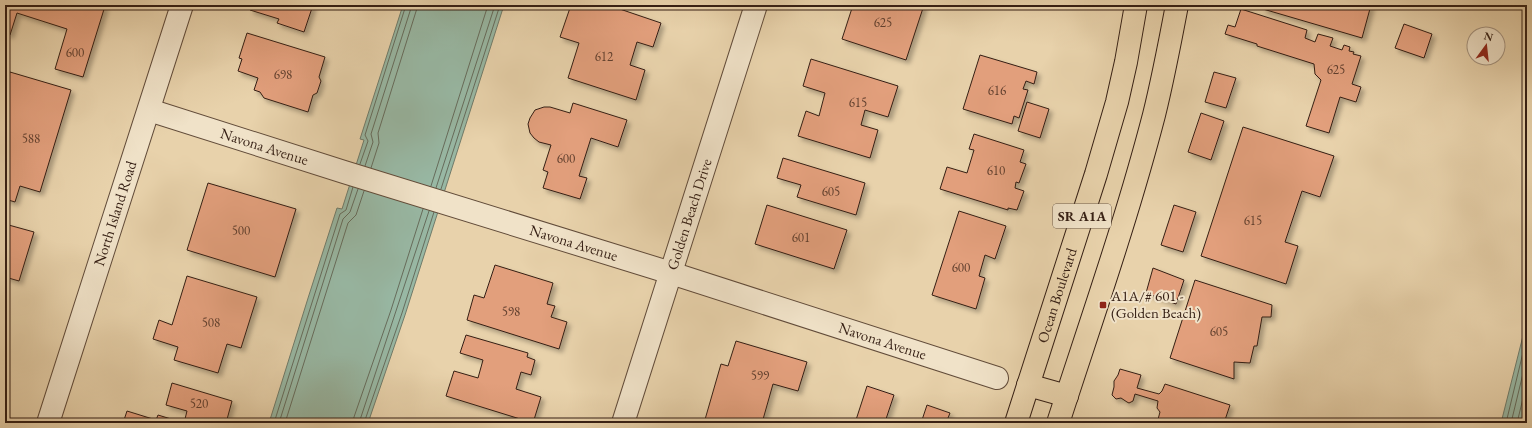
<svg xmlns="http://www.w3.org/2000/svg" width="1532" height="428" viewBox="0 0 1532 428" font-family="'EB Garamond',serif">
	<defs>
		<filter id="shadow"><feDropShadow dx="3.5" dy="3.5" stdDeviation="2" flood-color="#0004"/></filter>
	</defs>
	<rect width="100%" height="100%" fill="#e8d2ab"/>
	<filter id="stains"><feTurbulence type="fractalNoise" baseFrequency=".005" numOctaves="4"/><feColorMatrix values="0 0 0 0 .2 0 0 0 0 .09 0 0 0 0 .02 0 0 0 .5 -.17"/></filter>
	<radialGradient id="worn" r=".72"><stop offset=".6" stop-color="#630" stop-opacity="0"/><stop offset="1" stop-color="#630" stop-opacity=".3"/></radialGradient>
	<g fill="#98b8a4" stroke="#707b6a">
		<polygon points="403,5 504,5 405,315 368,423 269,423 309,295 337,208 342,209 364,140 360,139"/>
		<polygon points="1527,320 1527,423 1501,423"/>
	</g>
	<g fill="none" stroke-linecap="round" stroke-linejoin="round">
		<g stroke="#666c5c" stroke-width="1">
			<polyline points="360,164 368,141 365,135 406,5"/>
			<polyline points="365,166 373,142 371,134 412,5"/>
			<polyline points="371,168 379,143 378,133 418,5"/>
			<polyline points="431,186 488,5"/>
			<polyline points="436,188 495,5"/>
			<polyline points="441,189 500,5"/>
			<polyline points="274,423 340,214 346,210 353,187"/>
			<polyline points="279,423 343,219 350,212 358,189"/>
			<polyline points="285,423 348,223 356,215 364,191"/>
			<polyline points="353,423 354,417 391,310 423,209"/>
			<polyline points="359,423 429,211"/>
			<polyline points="364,423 402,313 434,212"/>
			<polyline points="1506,423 1527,336"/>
			<polyline points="1511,423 1527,357"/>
			<polyline points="1517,423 1527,382"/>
		</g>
	</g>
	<g fill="#e29f7b" stroke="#351f14" filter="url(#shadow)">
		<polygon points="5,5 100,5 105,6 83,77 55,69 67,29 17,13 10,35 5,33"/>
		<polygon points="252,5 313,5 304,32 277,23 279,19 250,10"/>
		<polygon points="571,5 608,5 661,23 653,47 637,42 630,65 645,70 636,100 568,78 579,43 560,37"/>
		<polygon points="853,5 924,5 906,60 842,39"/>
		<polygon points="1264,5 1371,5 1362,38 1263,9"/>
		<polygon points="1241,9 1307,30 1305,38 1315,42 1318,34 1333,38 1330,46 1342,50 1344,45 1350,47 1349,51 1354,52 1353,54 1361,56 1352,84 1361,87 1356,102 1340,97 1329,133 1306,126 1321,80 1315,74 1314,64 1257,46 1257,44 1225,34 1228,25 1235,27"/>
		<polygon points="1404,24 1432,34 1424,58 1395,48"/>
		<polygon points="247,33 325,57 319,77 321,81 317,93 313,95 308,112 264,98 260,92 254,90 258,78 238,71 242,59 239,58"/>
		<polygon points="980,55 1037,72 1034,84 1026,81 1023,89 1028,90 1019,118 1014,116 1012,124 963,109"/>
		<polygon points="811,59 898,86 888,117 865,110 861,125 878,130 870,158 798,136 806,111 819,116 825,93 803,86"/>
		<polygon points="10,72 71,90 40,192 20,186 15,202 5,199 5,88"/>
		<polygon points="1214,72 1236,78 1226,108 1205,102"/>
		<polygon points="1027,102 1049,109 1040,138 1018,131"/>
		<polygon points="573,103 627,120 618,147 591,138 579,176 587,178 580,199 543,188 548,172 543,170 551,145 539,142 534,138 530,133 528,124 530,118 535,110 544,107 550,107 570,113"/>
		<polygon points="1201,113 1224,121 1211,160 1188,152"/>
		<polygon points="1243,127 1334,156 1320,197 1302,191 1285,242 1298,246 1286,284 1201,256"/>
		<polygon points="974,134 1024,150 1020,162 1026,164 1019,183 1016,182 1015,188 1024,191 1017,210 1008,208 1008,210 940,189 947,167 967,173 974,150 969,149"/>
		<polygon points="783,158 865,183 856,215 797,197 801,185 777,178"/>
		<polygon points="208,183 296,209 275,277 187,250"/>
		<polygon points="767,205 847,230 834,269 755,244"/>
		<polygon points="1174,205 1196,212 1183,252 1161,245"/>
		<polygon points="959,211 1006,226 995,259 985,255 979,276 985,278 976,309 932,295"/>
		<polygon points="5,224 34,232 19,281 5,277"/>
		<polygon points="495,265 553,283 547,304 555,306 551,317 567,322 559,349 467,320 474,295 484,298"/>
		<polygon points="1153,268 1184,280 1176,304 1146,293"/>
		<polygon points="187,276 257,297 241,348 227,344 218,373 174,360 178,347 153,339 159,320 172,325"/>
		<polygon points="1195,280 1272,305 1271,317 1262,317 1257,346 1254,346 1250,363 1234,362 1234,379 1170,358"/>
		<polygon points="466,335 528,353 527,357 535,360 531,375 521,372 516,389 541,397 533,423 446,396 454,371 478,378 483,360 460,353"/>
		<polygon points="736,341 807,362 798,391 773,384 762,423 704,423 721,364 728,366"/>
		<polygon points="1120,369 1141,375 1137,388 1159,394 1162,391 1165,384 1230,405 1224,423 1157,423 1160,412 1157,408 1158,401 1135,394 1133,401 1129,403 1127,402 1121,398 1116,399 1112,395 1114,387 1114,381 1118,375"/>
		<polygon points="172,383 232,401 226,423 123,423 127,411 156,420 158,415 184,423 187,411 166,405"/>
		<polygon points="867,386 894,395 885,422 889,423 855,423"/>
		<polygon points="927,405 950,413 946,423 921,423"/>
	</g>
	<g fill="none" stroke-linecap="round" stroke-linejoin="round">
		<g stroke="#624c3a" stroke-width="24">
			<g id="minor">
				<path id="s1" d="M 149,110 L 344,172 L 671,273 L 997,378"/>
				<path id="s2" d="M 48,423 L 182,5"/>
				<path id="s3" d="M 623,423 L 756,5"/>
			</g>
		</g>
		<g stroke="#351f14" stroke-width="24">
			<g id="major">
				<polyline points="1028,385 1067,396"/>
				<path id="s4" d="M 1016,423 L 1096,174 L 1117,102 L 1126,62 L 1136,5"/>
				<path d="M 1058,423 C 1091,321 1127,219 1154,115 C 1163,79 1170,42 1177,5"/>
			</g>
		</g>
		<use href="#minor" stroke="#f0e2c8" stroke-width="22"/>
		<use href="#major" stroke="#e8d2ab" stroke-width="22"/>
	</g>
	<rect fill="#8f2418" stroke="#f0e2c8" stroke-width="1.5" x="1099" y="301" width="8" height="8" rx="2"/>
	<g text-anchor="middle" stroke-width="4" stroke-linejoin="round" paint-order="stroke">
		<g font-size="13" fill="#603f2e">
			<text x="883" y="27">625</text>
			<text x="75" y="57">600</text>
			<text x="604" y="61">612</text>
			<text x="1336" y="74">625</text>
			<text x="283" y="79">698</text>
			<text x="997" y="95">616</text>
			<text x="858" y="107">615</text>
			<text x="31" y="143">588</text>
			<text x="566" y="163">600</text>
			<text x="996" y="175">610</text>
			<text x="831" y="196">605</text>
			<text x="1253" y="225">615</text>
			<text x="241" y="235">500</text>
			<text x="801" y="242">601</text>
			<text x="961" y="272">600</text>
			<text x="511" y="316">598</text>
			<text x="211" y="327">508</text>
			<text x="1219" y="336">605</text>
			<text x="760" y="380">599</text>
			<text x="199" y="408">520</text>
		</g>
		<rect fill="#f0e2c8" stroke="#6d5a4a" stroke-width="1" x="1053" y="204" width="58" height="24" rx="3"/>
		<g font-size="14" font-weight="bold" fill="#351f14">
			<text x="1082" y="221">SR A1A</text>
		</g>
		<g font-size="15" fill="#351f14" stroke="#f0e2c8">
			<text dy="5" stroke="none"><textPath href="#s1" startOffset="121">Navona Avenue</textPath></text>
			<text dy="5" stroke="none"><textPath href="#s2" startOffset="220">North Island Road</textPath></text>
			<text dy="5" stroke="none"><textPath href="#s3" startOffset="219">Golden Beach Drive</textPath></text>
			<text dy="5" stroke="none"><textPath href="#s1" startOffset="445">Navona Avenue</textPath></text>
			<text dy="5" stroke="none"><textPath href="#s4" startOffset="134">Ocean Boulevard</textPath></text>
			<text dy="5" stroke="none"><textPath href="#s1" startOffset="769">Navona Avenue</textPath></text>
		</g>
		<g font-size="15" fill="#351f14" stroke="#f0e2c8" text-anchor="start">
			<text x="1111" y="301">A1A/# 601 -<tspan x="1111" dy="17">(Golden Beach)</tspan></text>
		</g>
	</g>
	<rect width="1532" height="428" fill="none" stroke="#e8d2ab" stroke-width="20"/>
	<rect x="6" y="6" width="1520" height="416" fill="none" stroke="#351f14" stroke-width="2"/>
	<rect x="10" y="10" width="1512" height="408" fill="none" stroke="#351f14"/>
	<g transform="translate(1486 46) rotate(15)"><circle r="19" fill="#f0e2c8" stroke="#a59480"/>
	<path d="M0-3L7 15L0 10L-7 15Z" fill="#8f2418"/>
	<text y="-6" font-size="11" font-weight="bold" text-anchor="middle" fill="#351f14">N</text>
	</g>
	<rect width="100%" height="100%" filter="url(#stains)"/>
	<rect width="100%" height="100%" fill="url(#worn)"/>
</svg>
